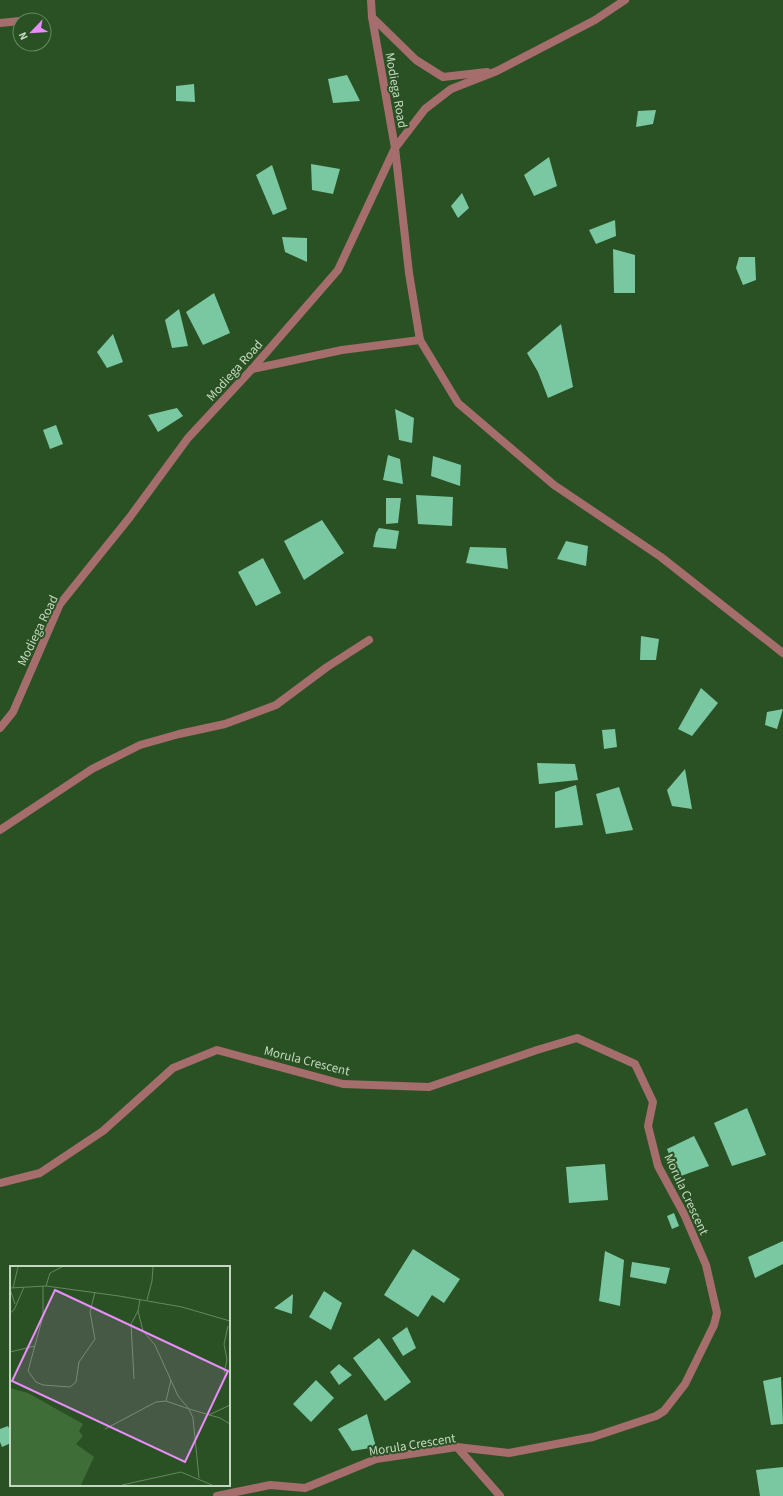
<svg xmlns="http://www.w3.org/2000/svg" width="783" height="1496" viewBox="0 0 783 1496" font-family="'Source Sans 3',sans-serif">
	<rect width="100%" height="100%" fill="#2a5124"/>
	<g fill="#7ac8a1">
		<polygon points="347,75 360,101 333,103 328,79"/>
		<polygon points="194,84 195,102 176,101 176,86"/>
		<polygon points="656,110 653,124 636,127 638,111"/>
		<polygon points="549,157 557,186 534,196 524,175"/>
		<polygon points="311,164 340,169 333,194 312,190"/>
		<polygon points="272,165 287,209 273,215 256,175"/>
		<polygon points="462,193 469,208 458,218 451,206"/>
		<polygon points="615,220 616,236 596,244 589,230"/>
		<polygon points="282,237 307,238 307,262 285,252"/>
		<polygon points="613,249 635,255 635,293 614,293"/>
		<polygon points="739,257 755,257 756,280 743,285 736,268"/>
		<polygon points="214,293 230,333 203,345 186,312"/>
		<polygon points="179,309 188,346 172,348 165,320"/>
		<polygon points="561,324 573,387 548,398 538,372 527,353"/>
		<polygon points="113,334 123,362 107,368 97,352"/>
		<polygon points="177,408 183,416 158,432 148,415"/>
		<polygon points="395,409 414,418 412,443 399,440"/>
		<polygon points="56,425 63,444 50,449 43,430"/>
		<polygon points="388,455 400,459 403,484 383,480"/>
		<polygon points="433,456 461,465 460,486 431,476"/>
		<polygon points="416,495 453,497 452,526 418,524"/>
		<polygon points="386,498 401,498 398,523 386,524"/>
		<polygon points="322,520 344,553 304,580 284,541"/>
		<polygon points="379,528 399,531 396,549 373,547 376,533"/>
		<polygon points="566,541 588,546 586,566 557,559"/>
		<polygon points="470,547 506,548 508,569 466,563"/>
		<polygon points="263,558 281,593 256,606 238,572"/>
		<polygon points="641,636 659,639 656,660 640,660"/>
		<polygon points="701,688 718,703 692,736 678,729"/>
		<polygon points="783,709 777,729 765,725 767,712"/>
		<polygon points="615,729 617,747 604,749 602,730"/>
		<polygon points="537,763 575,764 578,780 539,784"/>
		<polygon points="685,769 692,809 672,806 667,790"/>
		<polygon points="576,785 583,825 555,828 555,792"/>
		<polygon points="619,787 633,830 606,834 596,794"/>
		<polygon points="747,1108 766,1155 732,1166 714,1123"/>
		<polygon points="694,1136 709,1166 678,1177 667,1149"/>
		<polygon points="605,1164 608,1200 569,1203 566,1167"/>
		<polygon points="674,1213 679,1226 672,1229 667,1216"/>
		<polygon points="783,1241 783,1264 755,1278 748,1257"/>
		<polygon points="413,1249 460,1279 444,1303 432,1295 418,1317 384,1295"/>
		<polygon points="605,1251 624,1260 620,1306 599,1301"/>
		<polygon points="632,1262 670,1268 666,1284 630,1277"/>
		<polygon points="324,1291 342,1303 331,1330 309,1317"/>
		<polygon points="293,1294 292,1314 274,1308"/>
		<polygon points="407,1327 416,1348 403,1356 392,1338"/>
		<polygon points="379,1338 411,1382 385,1401 353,1358"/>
		<polygon points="339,1364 352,1375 339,1385 330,1372"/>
		<polygon points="781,1377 783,1424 771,1425 763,1381"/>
		<polygon points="316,1380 334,1398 311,1422 293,1404"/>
		<polygon points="367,1414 376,1447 352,1451 338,1429"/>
		<polygon points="8,1426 11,1433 11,1443 2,1447 0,1442 0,1429"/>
		<polygon points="783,1467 783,1496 760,1496 756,1470"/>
	</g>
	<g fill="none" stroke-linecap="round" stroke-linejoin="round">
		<g stroke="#a56e6d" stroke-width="8">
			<polyline points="625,0 595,20 497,71 451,89 425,109 395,148 409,273 420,340 458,403 554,485 661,557 783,653"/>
			<polyline points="372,17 416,60 443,77 487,72"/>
			<polyline points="0,23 20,21"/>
			<polyline points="252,369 342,350 420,340"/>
			<polyline points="0,830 92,769 140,745 179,734 225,724 276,705 327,667 369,640"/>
			<polyline points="0,1183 40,1173 103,1131 173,1068 217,1050 343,1084 429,1087 537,1050 577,1038 635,1064 653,1102 648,1126 658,1166 684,1214 706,1265 717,1313 714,1325 685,1384 664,1411 656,1416 593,1437 509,1453 457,1447 376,1459 305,1488 270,1485 217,1496"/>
			<polyline points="457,1447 500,1496"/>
		</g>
		<polyline stroke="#a56e6d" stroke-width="8" points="0,728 13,712 60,604 130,517 188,438 252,369 338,270 395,148 372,17 371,0"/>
	</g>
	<g text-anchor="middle" stroke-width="4" stroke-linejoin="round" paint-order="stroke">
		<g font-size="13" fill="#c3d9bf" stroke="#2a5124">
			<text transform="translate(397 90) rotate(80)" y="5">Modiega Road</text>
			<text transform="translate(234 370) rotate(-48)" y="5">Modiega Road</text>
			<text transform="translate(37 630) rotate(-64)" y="5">Modiega Road</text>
			<text transform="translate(307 1060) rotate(14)" y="5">Morula Crescent</text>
			<text transform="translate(687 1194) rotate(65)" y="5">Morula Crescent</text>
			<text transform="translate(412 1444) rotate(-9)" y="5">Morula Crescent</text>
		</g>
	</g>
	<g transform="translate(10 1266)">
		<rect width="220" height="220" fill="#2a5124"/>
		<path d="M 0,122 L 18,127 L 73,158 L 69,165 L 73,170 L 66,178 L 84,191 L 71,219 L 0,219 Z" fill="#3f6d38"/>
		<path fill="none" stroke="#678762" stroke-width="1" d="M 33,20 L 33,50 L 18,105 L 26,116 L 33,119 L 60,121 L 66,116 L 69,96 L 85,73 L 80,46 L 85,26M 36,20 L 40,7 L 52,1M 0,22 L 36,20 L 109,30 L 172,41 L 220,55M 3,22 L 8,1M 0,23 L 5,38M 130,33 L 128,45 L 133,65 L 145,79 L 168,130 L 179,143 L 210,152 L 220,158M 137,34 L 142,15 L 143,1M 0,47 L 4,44 L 14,21M 0,86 L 25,80M 214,107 L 217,94 L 214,78 L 218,60M 124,113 L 121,58 L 128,45M 156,135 L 161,114M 199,149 L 220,139M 95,163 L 146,136 L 156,135 L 179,143 L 183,152 L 189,212M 112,219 L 171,206 L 202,219"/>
		<path fill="#ea8dfc" fill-opacity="0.15" stroke="#ea8dfc" stroke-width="2" d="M 45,24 L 218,105 L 175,196 L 2,115 Z"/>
		<rect width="220" height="220" fill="none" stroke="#c3d9bf" stroke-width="2"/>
	</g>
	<g transform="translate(32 32) rotate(245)"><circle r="19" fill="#2a5124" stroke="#678762"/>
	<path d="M0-3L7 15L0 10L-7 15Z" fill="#ea8dfc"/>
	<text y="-6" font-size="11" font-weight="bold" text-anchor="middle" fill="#c3d9bf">N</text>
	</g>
</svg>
